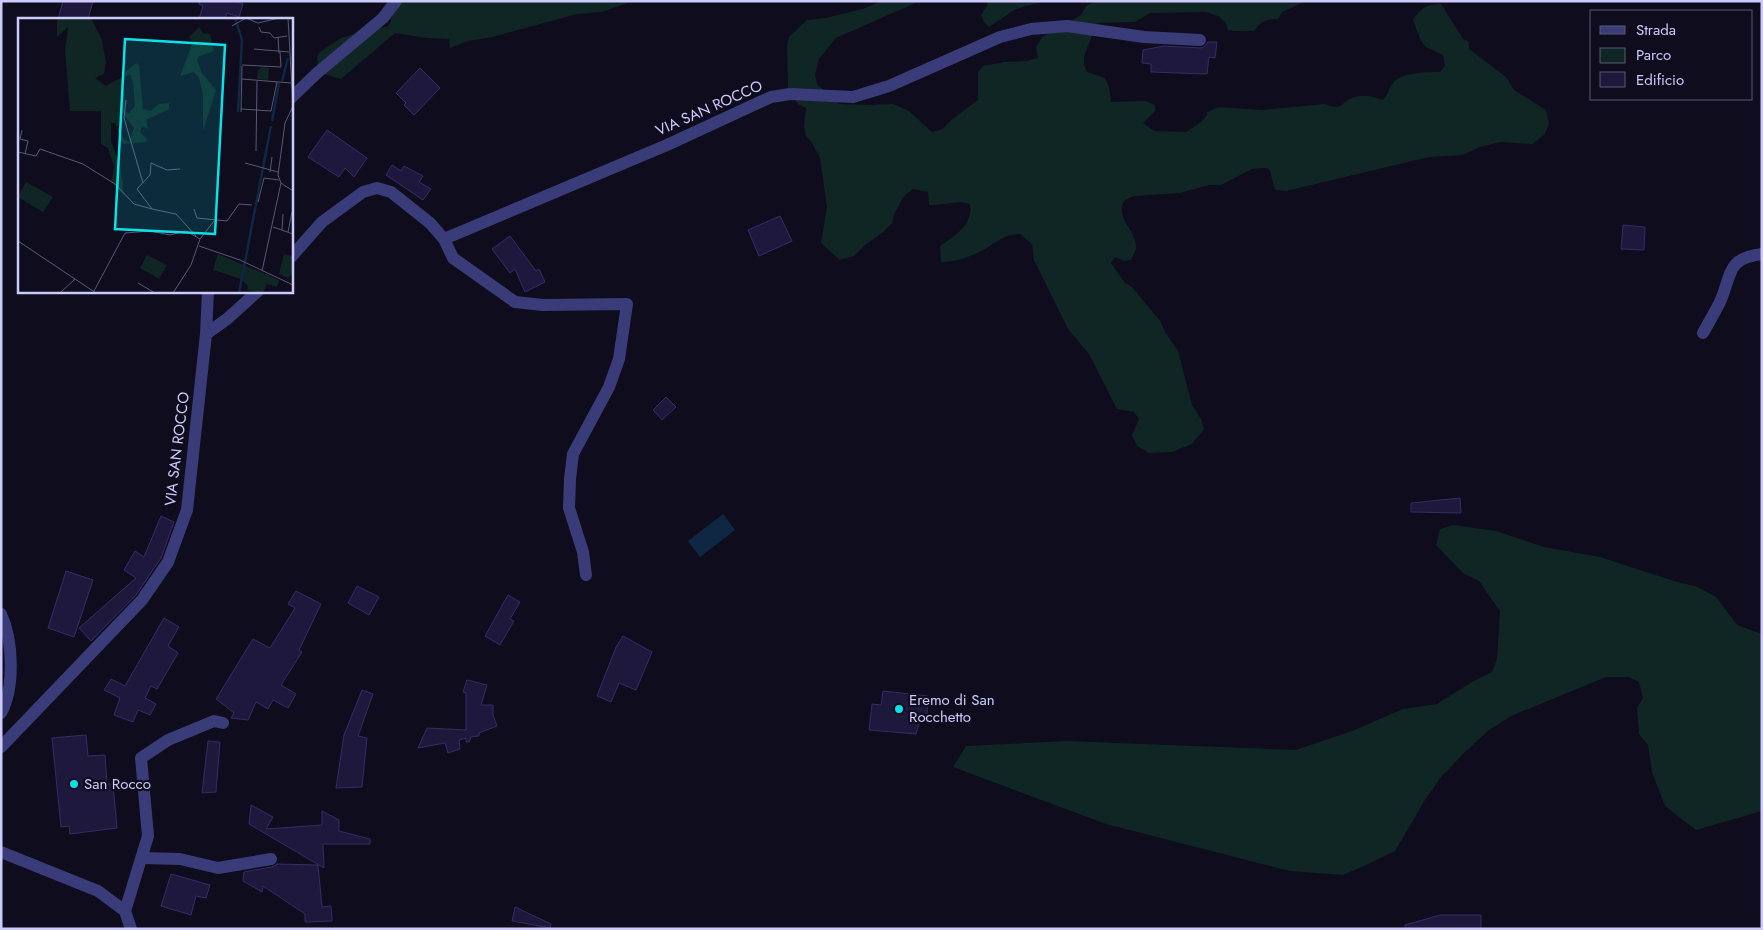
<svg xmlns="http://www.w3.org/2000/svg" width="1763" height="930" viewBox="0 0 1763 930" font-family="Jost,sans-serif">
	<rect width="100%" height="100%" fill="#0e0c1d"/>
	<g fill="#102624">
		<polygon points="391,1 633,1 602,12 577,14 492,37 468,41 450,48 449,39 427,38 395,33 341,79 324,74 318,69 317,57 320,52 341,38 360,32 389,26 393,13"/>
		<path d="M 882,1 L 920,1 L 836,38 L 819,59 L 815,75 L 817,84 L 839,104 L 868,105 L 893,104 L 909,111 L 932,132 L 943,129 L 951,120 L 978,100 L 978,72 L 983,66 L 1004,62 L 1027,61 L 1038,58 L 1036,47 L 1042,37 L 1055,28 L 1080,16 L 1086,6 L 1096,1 L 1306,1 L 1282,12 L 1278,19 C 1266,19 1261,21 1254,31 L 1234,31 L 1228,30 L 1225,22 L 1218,16 L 1206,12 L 1150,13 L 1135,22 L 1097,23 L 1084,56 L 1084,65 L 1087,72 L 1105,78 L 1109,87 L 1111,102 L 1146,101 L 1155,105 L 1155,111 L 1143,123 L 1154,131 L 1186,132 L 1200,123 L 1207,115 L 1207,112 L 1219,107 L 1262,110 L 1325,104 C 1344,112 1340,101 1355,97 C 1364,94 1374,97 1383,100 C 1390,92 1388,89 1393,83 C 1401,72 1427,72 1440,72 L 1445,66 L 1443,55 L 1426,47 L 1421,41 L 1413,20 C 1422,7 1425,5 1441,4 L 1463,39 L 1469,42 L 1469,49 L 1506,77 L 1514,90 L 1546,110 L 1549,124 L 1544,135 L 1532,144 L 1500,142 L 1480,147 L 1463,155 L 1429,157 L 1286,191 L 1275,190 L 1270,171 L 1267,168 L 1261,168 L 1252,169 L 1221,185 L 1209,185 L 1180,193 L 1134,196 L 1125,200 C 1113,218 1138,230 1136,249 C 1135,253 1132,257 1131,260 L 1124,261 L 1115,257 L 1111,263 L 1125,283 L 1132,287 L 1160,321 L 1165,332 L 1178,351 L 1192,405 L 1201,419 L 1204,429 L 1192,444 L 1172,452 L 1149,453 L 1137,446 L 1132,435 L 1139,419 L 1134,412 L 1117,409 L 1089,354 L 1068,329 L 1034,260 L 1032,244 L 1020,234 C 1005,234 996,243 983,250 C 970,257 956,262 941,262 L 940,246 C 955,236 974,224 970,204 C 957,199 943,206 929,205 L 928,192 L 913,189 L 904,196 L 894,214 L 892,223 L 882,233 L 865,245 L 854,256 L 840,260 L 821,243 L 827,207 L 820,158 L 811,141 L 806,136 L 804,126 L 806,108 L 798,104 L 788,88 L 787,46 L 789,37 L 807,20 L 825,18 L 863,9 Z"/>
		<polygon points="988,1 1044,1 1016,9 989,27 984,22 981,15 987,6"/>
		<polygon points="1453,525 1496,531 1544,547 1600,557 1677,582 1695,586 1716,597 1737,625 1762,634 1762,811 1696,830 1665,806 1652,772 1648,745 1639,734 1637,708 1643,698 1639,682 1629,677 1606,677 1511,716 1489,730 1464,753 1441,777 1425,800 1395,851 1366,865 1343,875 1290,871 1106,824 953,767 966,746 1067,741 1296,750 1352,731 1403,709 1437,704 1472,682 1492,672 1497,659 1500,611 1479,581 1463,573 1436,545 1440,529"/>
	</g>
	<polygon fill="#102743" points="723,514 735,530 700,557 688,541"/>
	<g fill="#1e193c" stroke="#342d67">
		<polygon points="63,1 93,1 88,19 58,19"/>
		<polygon points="199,1 233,1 243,4 239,17 227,13 225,19 199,19 203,6 199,4"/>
		<polygon points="1208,42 1217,42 1215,58 1209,57 1207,74 1151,72 1151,64 1142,63 1143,50 1164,46 1200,48 1204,47"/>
		<polygon points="420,68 440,88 414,115 404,105 406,103 396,93"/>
		<polygon points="327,130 367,158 354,177 345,168 339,177 308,157"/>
		<polygon points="392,165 401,171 404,166 423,176 419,182 431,189 423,200 386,175"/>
		<polygon points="780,216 792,241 759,256 748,230"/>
		<polygon points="1623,225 1645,227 1644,250 1621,249"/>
		<polygon points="510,236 536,271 539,269 545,282 525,292 515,269 510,273 492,249"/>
		<polygon points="666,397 676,407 662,420 653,410"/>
		<polygon points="1460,498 1461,513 1411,512 1411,503"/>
		<polygon points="161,516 174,522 161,558 136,595 91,641 79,628 136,578 124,570 135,551 144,557"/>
		<polygon points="66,571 93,580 74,637 48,628"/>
		<polygon points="357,586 379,597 369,615 348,603"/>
		<polygon points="296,591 321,604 299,650 302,652 281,685 296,694 288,708 273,700 268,709 256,702 248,720 231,718 234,713 216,699 253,639 270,648 295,608 288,604"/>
		<polygon points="508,595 520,602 510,619 514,621 500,645 485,636"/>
		<polygon points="164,618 179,627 168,646 178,653 157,689 151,686 145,698 156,704 150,715 138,710 133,722 114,715 120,698 104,690 111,679 125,686"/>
		<polygon points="623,636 652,652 636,690 619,683 611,702 597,696 616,647"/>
		<polygon points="467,680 487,685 481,705 493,705 493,715 497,726 479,733 479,736 471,737 469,742 466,742 466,738 459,740 460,749 448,753 445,743 418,748 427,728 466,730 466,693 463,692"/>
		<polygon points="362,690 373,694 358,736 367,738 362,787 336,788 344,735"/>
		<polygon points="883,691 928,696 927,714 922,714 916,734 869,730 872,704 881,705"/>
		<polygon points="86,735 88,756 105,755 107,784 113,784 117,828 70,834 69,826 61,827 52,738"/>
		<polygon points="208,741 220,742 216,792 202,793"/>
		<polygon points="251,805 273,817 266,829 322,825 322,811 339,820 339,831 370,839 370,844 323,844 324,868 249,824"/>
		<polygon points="277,864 318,865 322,907 331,906 332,921 305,922 305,914 263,886 262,892 243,881 244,872 272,867"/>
		<polygon points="171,874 210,885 206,898 196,896 191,915 161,906"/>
		<polygon points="515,907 551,924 550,928 512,921"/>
		<polygon points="1440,915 1481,915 1481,929 1405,929 1405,925"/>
	</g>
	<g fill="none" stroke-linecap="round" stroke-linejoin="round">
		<g stroke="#3a3c79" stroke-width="12">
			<polyline points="291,98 317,73 383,18 396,1"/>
			<polyline points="444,239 667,145 771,97 790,94 853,97 889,86 1000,37 1031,29 1067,26 1144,37 1200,40"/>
			<polyline points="291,257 322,222 363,192 377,188 391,192 430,223 444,239 453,258 515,302 543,305 627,304 619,359 609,387 573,454 570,479 569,508 583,552 586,575"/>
			<path d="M 1703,333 C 1709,322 1715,312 1720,302 C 1732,275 1726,258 1762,254"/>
			<polyline points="206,334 208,291"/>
			<path d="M 1,614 C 13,640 15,687 1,713"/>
			<polyline points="1,747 142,600 168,562 187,510 206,334 227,319 258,291"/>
			<polyline points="1,852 98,891 125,911 131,929"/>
			<polyline points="142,858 180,859 218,868 271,859"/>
			<polyline points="125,911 148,836 141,758 168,740 214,721 223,723"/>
		</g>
	</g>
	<g fill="#0be2e8" stroke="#0e0c1d" stroke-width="2">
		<circle cx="899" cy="709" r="5"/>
		<circle cx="74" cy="784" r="5"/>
	</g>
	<g text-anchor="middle" stroke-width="4.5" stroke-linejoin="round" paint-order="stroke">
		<g font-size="15" fill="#cdcbfc" stroke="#0e0c1d">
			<text transform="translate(709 108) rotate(-24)" y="5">VIA SAN ROCCO</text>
			<text transform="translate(177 449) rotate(-83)" y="5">VIA SAN ROCCO</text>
		</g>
		<g font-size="15" fill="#cdcbfc" stroke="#0e0c1d" text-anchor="start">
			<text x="909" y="705">Eremo di San<tspan x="909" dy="17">Rocchetto</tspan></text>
			<text x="84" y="789">San Rocco</text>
		</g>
	</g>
	<g transform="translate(18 18)">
		<rect width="275" height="275" fill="#0e0c1d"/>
		<path d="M 39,0 L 73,0 L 84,22 L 88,45 L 86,56 L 77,60 L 88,68 L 104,59 L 107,76 L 106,93 L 111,95 L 117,88 L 115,63 L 112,56 L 107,59 L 105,56 L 118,45 L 121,47 L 125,91 L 132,93 L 141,86 L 151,85 L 151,91 L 128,102 L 130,111 L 124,108 L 122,114 L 129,121 L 128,124 L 105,126 L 97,105 L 93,105 L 93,124 L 102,146 L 106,177 L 93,164 L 96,149 L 90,130 L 83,126 L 83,93 L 52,93 L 47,33 L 50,9 L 39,19 ZM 103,93 L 116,110 L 111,124 L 106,121 L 99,108 L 105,105 ZM 181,9 L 185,15 L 192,16 L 196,33 L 180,39 L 179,42 L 184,55 L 198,72 L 185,113 L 185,76 L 181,60 L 176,54 L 162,58 L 175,24 L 171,19 ZM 244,49 L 251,50 L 250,62 L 239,61 L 240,52 ZM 8,164 L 35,179 L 25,194 L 0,179 ZM 200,236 L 261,262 L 259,269 L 249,266 L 245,275 L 229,272 L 230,268 L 223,261 L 195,252 ZM 266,236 L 274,238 L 275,245 L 275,255 L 270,260 L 261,256 ZM 129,237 L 149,247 L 141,261 L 122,250 Z" fill="#102624" fill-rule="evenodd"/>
		<path fill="none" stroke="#102743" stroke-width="2.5" d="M 217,0 L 224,22 L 220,94M 264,63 L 270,40M 254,103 L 261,65M 221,275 L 253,108"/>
		<path fill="none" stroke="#5a5876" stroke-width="1" d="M 270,0 L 275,88 L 267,105 L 260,157 L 263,165 L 275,173M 214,8 L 228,0 L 240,5 L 261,0M 241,9 L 243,14 L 252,15 L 256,20 L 269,18M 260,19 L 261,35M 236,31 L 271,34M 224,47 L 263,49 L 262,34M 224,61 L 273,65M 108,82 L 106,100 L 125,165M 223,91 L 253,93 L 259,64M 223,94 L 224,48M 4,112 L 2,121 L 10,123 L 7,136M 238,133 L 239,63M 0,134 L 18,138 L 22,131 L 65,146 L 97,166 L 116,186 L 134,191M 227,145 L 260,154M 162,151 L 149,152 L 133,145 L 132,157 L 119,171 L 134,191 L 158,196 L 178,218M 252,154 L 254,139M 240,184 L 246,160 L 261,162M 176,191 L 179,200 L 209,203 L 221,186 L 234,187M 255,209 L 275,216M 264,212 L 265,196M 270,214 L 274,194M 0,223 L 78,275M 181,228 L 222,242 L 275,267M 244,253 L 263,165M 120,265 L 137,275M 76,273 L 107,215 L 132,213 L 152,217 L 168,213 L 182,221M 42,275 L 57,261M 155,275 L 173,247 L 182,221 L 196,203"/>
		<path fill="#0be2e8" fill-opacity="0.15" stroke="#0be2e8" stroke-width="2.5" d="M 107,21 L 207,27 L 197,216 L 97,211 Z"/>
		<rect width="275" height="275" fill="none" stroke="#cdcbfc" stroke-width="2.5"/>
	</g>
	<rect width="1763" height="930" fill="none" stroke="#cdcbfc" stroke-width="5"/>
	<rect x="1590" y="10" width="162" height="90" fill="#0e0c1d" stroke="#5a5876"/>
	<rect x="1600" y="26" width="25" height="8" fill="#3a3c79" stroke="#5a5876"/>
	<text x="1636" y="35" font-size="15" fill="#cdcbfc">Strada</text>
	<rect x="1600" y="48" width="25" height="15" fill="#102624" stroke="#5a5876"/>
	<text x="1636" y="60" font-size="15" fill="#cdcbfc">Parco</text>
	<rect x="1600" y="72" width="25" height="15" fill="#1e193c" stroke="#5a5876"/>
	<text x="1636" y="85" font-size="15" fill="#cdcbfc">Edificio</text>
</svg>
